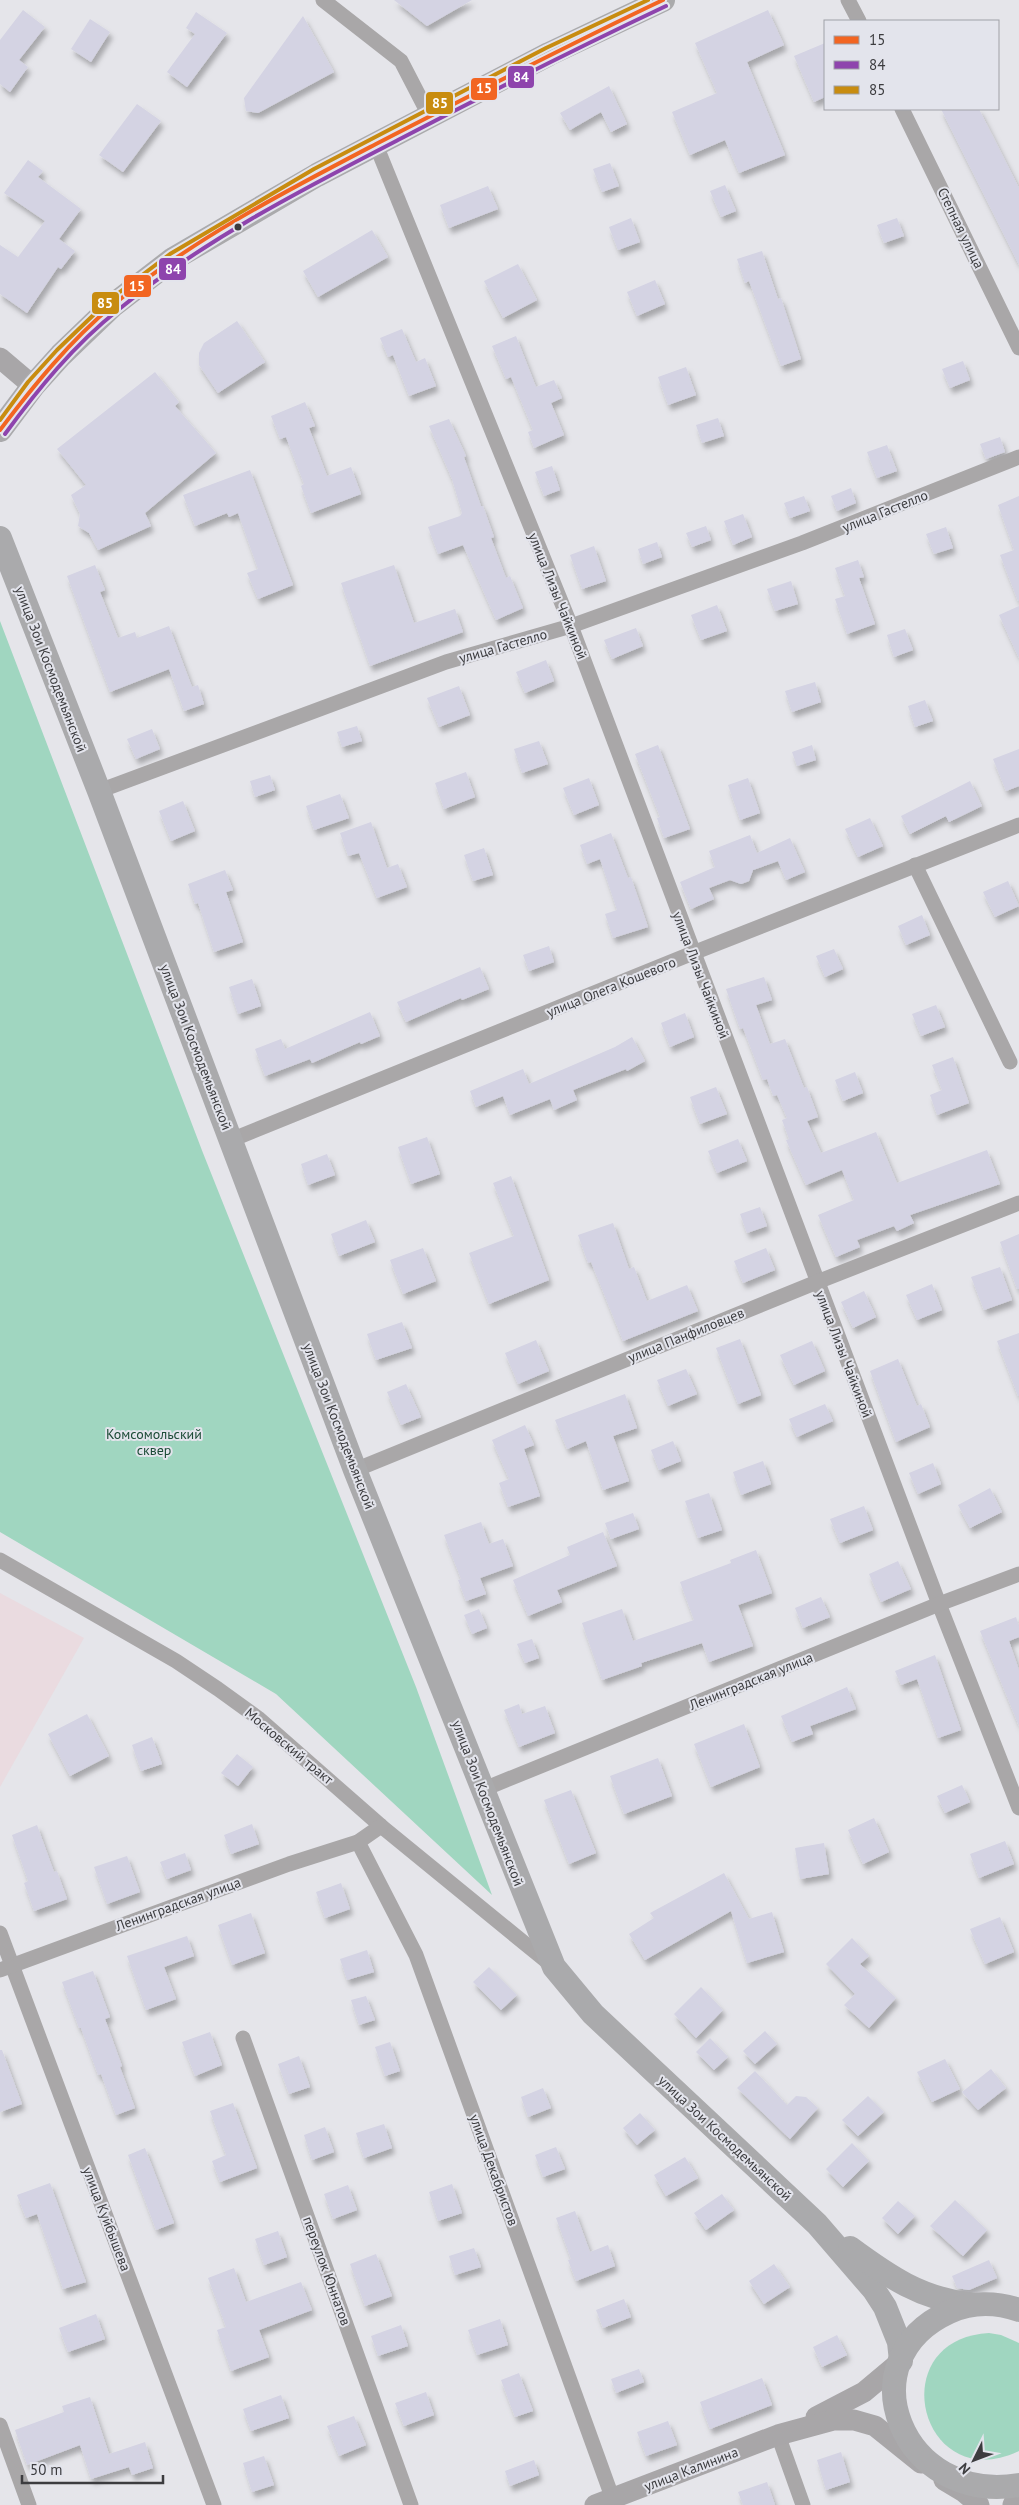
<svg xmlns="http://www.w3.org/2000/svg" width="1019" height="2505" viewBox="0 0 1019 2505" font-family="'PT Sans',sans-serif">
	<defs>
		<filter id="shadow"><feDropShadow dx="3" dy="5.5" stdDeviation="2.5" flood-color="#0004"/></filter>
	</defs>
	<rect width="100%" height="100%" fill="#e5e5ea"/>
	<polygon fill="#eadbe0" points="0,1593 84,1638 0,1787"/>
	<g fill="#a0d6c0">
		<polygon points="0,621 203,1153 416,1687 492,1895 276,1694 0,1532"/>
		<path d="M 989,2333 L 1001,2335 L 1019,2343 L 1019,2451 C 920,2498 881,2339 989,2333 Z"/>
	</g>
	<g fill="#d4d3e3" filter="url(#shadow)">
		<polygon points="394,0 472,0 427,26"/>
		<polygon points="23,10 45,27 19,60 28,67 10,92 0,84 0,40"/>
		<polygon points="768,10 784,45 747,62 785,155 739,173 725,140 690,155 672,112 717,93 695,43"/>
		<polygon points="196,12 227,33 187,87 167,72 195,34 186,28"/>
		<polygon points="303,16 334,72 258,113 246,111 244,98"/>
		<polygon points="90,19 110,32 91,62 71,49"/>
		<polygon points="825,43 825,97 814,102 794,56"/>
		<polygon points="609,86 627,124 611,132 601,112 570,130 560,113"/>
		<polygon points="137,104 161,121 123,172 99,155"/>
		<polygon points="941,109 979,109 1019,188 1019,265"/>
		<polygon points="28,160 43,171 38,177 81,209 59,239 75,251 61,269 58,267 27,313 0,294 0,245 18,257 45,221 4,193"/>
		<polygon points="610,163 619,186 602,192 593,169"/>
		<polygon points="725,185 736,211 721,217 710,191"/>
		<polygon points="488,186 498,209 449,228 440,205"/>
		<polygon points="631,218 640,242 618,250 609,227"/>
		<polygon points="897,218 904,236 884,243 877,225"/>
		<polygon points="372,230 388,257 318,297 303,271"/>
		<polygon points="762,251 778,299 781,298 801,359 781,366 749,281 745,283 737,259"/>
		<polygon points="518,264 537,300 503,318 484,281"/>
		<polygon points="655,280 665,304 637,316 627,292"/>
		<polygon points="237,321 265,362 218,393 199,365 199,353 204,343"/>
		<polygon points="402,329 416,362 425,358 436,386 409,396 393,355 388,357 380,338"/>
		<polygon points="516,336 536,387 554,380 562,398 551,403 564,435 534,448 528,432 533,430 511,377 506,379 492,346"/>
		<polygon points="963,361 970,380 950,388 942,369"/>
		<polygon points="686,367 696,395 668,405 658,377"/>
		<polygon points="155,372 179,402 175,406 216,453 145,513 151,526 98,550 89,533 78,526 80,514 71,495 86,485 57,449"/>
		<polygon points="305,402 315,426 309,428 327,476 351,467 361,494 311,513 301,486 304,484 286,437 280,439 271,416"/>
		<polygon points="718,418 724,436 702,443 696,425"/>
		<polygon points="449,419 466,456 464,457 481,506 483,506 494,537 491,538 506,578 510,576 523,608 496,620 463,545 438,554 428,527 460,516 462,513 452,479 429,426"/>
		<polygon points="1000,437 1005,452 986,459 980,444"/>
		<polygon points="887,445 897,471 877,478 867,452"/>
		<polygon points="552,466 560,490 544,496 535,472"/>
		<polygon points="250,470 293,585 258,599 247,573 258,569 238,513 229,517 227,513 195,526 183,495"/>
		<polygon points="851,488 856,503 837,511 831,496"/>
		<polygon points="804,496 810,511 790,518 784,503"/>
		<polygon points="1019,496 1019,601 1018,601 1000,555 1014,550 998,505"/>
		<polygon points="743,514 752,537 733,545 724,521"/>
		<polygon points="706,526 711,540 692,547 686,533"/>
		<polygon points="946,527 953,548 934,554 926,534"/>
		<polygon points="657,542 662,557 643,564 638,549"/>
		<polygon points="594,546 606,581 582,589 570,555"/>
		<polygon points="858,560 864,577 859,578 875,624 847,634 835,599 845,596 835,568"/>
		<polygon points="95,565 105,590 100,592 118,638 135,632 137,638 169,626 192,687 198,685 204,704 184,711 169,669 110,692 67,576"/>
		<polygon points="394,565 414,623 455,609 463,632 370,666 341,583"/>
		<polygon points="791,581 798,604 775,611 767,589"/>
		<polygon points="717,605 727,631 701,640 691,615"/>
		<polygon points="1019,606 1019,658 999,615"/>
		<polygon points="636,628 643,646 612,659 604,640"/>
		<polygon points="905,629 913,650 894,657 887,635"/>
		<polygon points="546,660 554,681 525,693 516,672"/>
		<polygon points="815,682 821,702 792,712 785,691"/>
		<polygon points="459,686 470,715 439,727 427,698"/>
		<polygon points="925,700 933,721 915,727 908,706"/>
		<polygon points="357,726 362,741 342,747 337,732"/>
		<polygon points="152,729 160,749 136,759 127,739"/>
		<polygon points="539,741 548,764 522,773 514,749"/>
		<polygon points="658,745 690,829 664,838 657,818 660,817 635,754"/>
		<polygon points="812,745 816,760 797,766 792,752"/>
		<polygon points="1019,749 1019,786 1006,791 993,759"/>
		<polygon points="466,772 475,797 444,809 435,783"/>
		<polygon points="270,775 275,790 255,797 250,781"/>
		<polygon points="589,778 599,805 574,815 563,788"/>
		<polygon points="748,778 760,813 740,820 728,785"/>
		<polygon points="970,781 982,806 949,822 946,816 910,834 901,816"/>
		<polygon points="340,794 349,818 314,830 306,806"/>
		<polygon points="183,801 195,831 171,841 159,811"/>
		<polygon points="870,818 883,846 858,857 845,829"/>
		<polygon points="371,822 387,868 398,864 407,887 377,898 359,853 348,856 340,833"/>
		<polygon points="611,833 628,878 631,877 648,927 613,938 605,914 617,910 600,859 587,864 580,845"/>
		<polygon points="750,835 757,853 790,838 805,872 786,880 778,861 753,870 749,881 741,884 730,880 709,888 714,899 691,909 680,882 715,867 709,851"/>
		<polygon points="484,848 493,875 473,881 464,855"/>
		<polygon points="225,870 233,890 226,892 243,942 214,952 198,903 195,904 188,884"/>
		<polygon points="1008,881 1019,906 995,917 983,892"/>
		<polygon points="922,915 930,935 906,945 898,926"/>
		<polygon points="549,946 554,962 529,971 523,955"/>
		<polygon points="834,949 843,969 825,977 816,956"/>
		<polygon points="480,967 489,989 462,1000 461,998 406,1022 397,1002"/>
		<polygon points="764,977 772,1000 756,1005 770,1044 785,1039 804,1088 807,1087 818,1117 807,1121 821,1153 876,1132 897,1183 987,1150 1000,1184 910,1215 914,1223 897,1231 894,1226 857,1240 860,1247 836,1257 818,1215 854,1200 842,1170 806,1185 786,1140 789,1139 782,1120 787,1118 777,1095 773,1096 767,1079 763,1080 743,1028 740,1029 726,989"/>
		<polygon points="252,979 261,1006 238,1014 229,987"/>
		<polygon points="936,1005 945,1027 921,1036 912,1014"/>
		<polygon points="370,1012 380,1036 361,1044 360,1042 312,1063 310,1059 265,1076 255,1049 281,1039 285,1049"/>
		<polygon points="685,1013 694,1037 670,1047 661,1023"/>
		<polygon points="632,1037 645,1061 627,1071 626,1069 573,1090 577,1100 554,1110 550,1099 510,1115 503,1096 476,1107 470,1091 523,1069 529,1084 615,1047"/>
		<polygon points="953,1057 969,1103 937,1115 930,1095 942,1090 932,1065"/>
		<polygon points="855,1072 863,1093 843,1101 835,1080"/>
		<polygon points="716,1087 727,1114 700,1124 690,1097"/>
		<polygon points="427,1137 440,1174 411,1184 398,1147"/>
		<polygon points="738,1139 747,1161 717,1173 708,1151"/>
		<polygon points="327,1154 335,1175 308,1185 301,1164"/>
		<polygon points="511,1176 549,1280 489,1304 469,1253 514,1236 493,1183"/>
		<polygon points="760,1207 767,1226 747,1233 740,1214"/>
		<polygon points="366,1220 375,1242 339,1256 331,1234"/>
		<polygon points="613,1223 629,1269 634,1267 647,1301 687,1285 698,1311 623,1341 591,1262 588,1263 578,1235"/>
		<polygon points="1019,1234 1019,1289 1017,1289 1000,1242"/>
		<polygon points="423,1248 436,1281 403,1294 390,1260"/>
		<polygon points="766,1248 775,1270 743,1283 734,1261"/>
		<polygon points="1000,1267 1012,1300 984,1310 971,1277"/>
		<polygon points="932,1284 942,1310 917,1320 906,1295"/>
		<polygon points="864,1291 876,1317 853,1328 841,1302"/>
		<polygon points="402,1322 412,1348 376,1360 367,1334"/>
		<polygon points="1019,1333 1019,1396 1018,1396 997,1341"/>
		<polygon points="740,1339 761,1395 738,1404 716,1348"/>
		<polygon points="536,1340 549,1371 518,1384 505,1353"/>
		<polygon points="812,1341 825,1371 794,1385 780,1355"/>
		<polygon points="898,1359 917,1406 921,1404 930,1427 896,1442 870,1371"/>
		<polygon points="686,1369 697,1394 668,1406 657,1380"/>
		<polygon points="406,1384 421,1417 401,1425 387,1392"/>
		<polygon points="625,1394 637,1428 613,1436 629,1481 603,1490 586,1441 567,1449 555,1420"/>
		<polygon points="825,1404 833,1421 797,1437 789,1419"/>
		<polygon points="525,1425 534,1445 524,1449 540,1496 508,1507 499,1483 509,1479 492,1440"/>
		<polygon points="673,1441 681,1461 659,1470 651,1450"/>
		<polygon points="763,1461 771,1484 741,1495 733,1472"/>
		<polygon points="933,1463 941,1484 918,1494 909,1473"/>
		<polygon points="990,1488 1002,1512 970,1528 958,1505"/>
		<polygon points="709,1493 722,1530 698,1538 685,1501"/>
		<polygon points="864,1506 873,1530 840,1543 830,1519"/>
		<polygon points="633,1513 639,1529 611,1539 605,1523"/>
		<polygon points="481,1522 489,1544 503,1539 513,1566 480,1578 486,1594 466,1601 458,1580 461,1579 444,1535"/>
		<polygon points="603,1532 617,1566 557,1590 562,1602 528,1616 513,1580 570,1555 567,1547"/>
		<polygon points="756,1550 772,1593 738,1605 753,1646 709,1662 702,1643 641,1663 642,1666 602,1680 582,1623 622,1609 633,1641 694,1620 680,1582 731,1563 730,1560"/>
		<polygon points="898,1561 911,1589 881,1602 869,1574"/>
		<polygon points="821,1597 830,1617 803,1628 795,1608"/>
		<polygon points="479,1609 487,1628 472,1634 464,1615"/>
		<polygon points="1016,1617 1019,1626 1019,1637 1009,1641 1019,1670 1019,1726 980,1631"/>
		<polygon points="532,1639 539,1658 525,1663 517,1644"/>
		<polygon points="935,1655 961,1730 938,1738 917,1679 901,1685 895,1671"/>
		<polygon points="847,1687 856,1709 810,1726 813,1734 792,1742 781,1716"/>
		<polygon points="519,1704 522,1714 545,1706 555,1733 519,1747 504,1710"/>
		<polygon points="87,1714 109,1756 70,1776 48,1734"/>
		<polygon points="744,1724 760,1767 711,1787 694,1744"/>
		<polygon points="152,1737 162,1764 141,1771 132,1745"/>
		<polygon points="237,1754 253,1767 238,1786 221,1773"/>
		<polygon points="658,1758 672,1796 624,1814 610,1776"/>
		<polygon points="962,1785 970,1802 945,1813 937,1796"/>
		<polygon points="571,1790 596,1853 569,1864 544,1800"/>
		<polygon points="874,1818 889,1852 863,1864 848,1830"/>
		<polygon points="252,1824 259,1844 231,1854 224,1835"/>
		<polygon points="37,1825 54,1872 57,1871 67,1899 34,1911 24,1883 28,1881 12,1835"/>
		<polygon points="1005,1841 1014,1864 979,1878 970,1854"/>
		<polygon points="824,1843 829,1874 800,1879 795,1848"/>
		<polygon points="185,1853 191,1870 167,1879 160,1862"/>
		<polygon points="127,1856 140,1892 107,1904 94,1867"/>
		<polygon points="724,1873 749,1919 772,1912 784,1952 747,1963 731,1911 645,1960 629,1934 654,1918 650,1913"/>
		<polygon points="341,1883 350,1909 325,1918 316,1892"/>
		<polygon points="251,1913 265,1953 232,1965 218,1925"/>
		<polygon points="1000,1917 1014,1952 985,1964 970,1929"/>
		<polygon points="187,1936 194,1956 164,1967 176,1999 146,2010 127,1956"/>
		<polygon points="852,1938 869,1956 860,1964 896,1998 869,2028 844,2005 855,1994 826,1964"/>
		<polygon points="367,1950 374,1972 347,1980 340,1959"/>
		<polygon points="489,1967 517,1995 501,2010 473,1982"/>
		<polygon points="93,1971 110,2017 105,2019 122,2066 120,2067 135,2108 116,2115 101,2074 98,2075 81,2028 79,2028 62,1982"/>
		<polygon points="701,1987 723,2010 696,2038 674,2014"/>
		<polygon points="366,1996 375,2020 359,2025 351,2000"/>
		<polygon points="765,2031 777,2044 755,2064 743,2051"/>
		<polygon points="210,2032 222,2065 195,2076 182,2042"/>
		<polygon points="710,2038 728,2057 714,2070 696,2052"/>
		<polygon points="390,2042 400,2071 385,2076 375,2047"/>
		<polygon points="0,2050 2,2050 22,2104 0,2112"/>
		<polygon points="299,2056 310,2087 289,2094 278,2064"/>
		<polygon points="945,2059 960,2089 932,2102 917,2072"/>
		<polygon points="991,2069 1006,2088 978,2110 962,2092"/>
		<polygon points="755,2071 787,2105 796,2096 806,2097 818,2108 790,2139 737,2088"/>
		<polygon points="543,2088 551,2108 528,2117 521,2097"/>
		<polygon points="868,2096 884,2112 858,2136 842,2120"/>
		<polygon points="233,2103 257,2168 220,2182 212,2161 226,2155 210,2111"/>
		<polygon points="640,2113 655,2130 637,2145 623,2128"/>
		<polygon points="384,2124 392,2148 364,2158 356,2133"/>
		<polygon points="325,2127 334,2152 312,2160 304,2135"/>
		<polygon points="852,2143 869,2161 843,2187 826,2169"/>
		<polygon points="556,2147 565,2169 543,2177 535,2155"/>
		<polygon points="145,2148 174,2223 156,2230 128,2155"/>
		<polygon points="685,2157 698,2178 666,2196 654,2175"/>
		<polygon points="50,2183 86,2282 63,2289 37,2214 26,2218 17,2195"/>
		<polygon points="452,2184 462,2213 438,2221 429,2192"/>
		<polygon points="348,2185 357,2210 333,2219 324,2194"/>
		<polygon points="722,2194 734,2210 706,2230 694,2213"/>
		<polygon points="955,2200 987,2230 963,2256 930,2226"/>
		<polygon points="898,2201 915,2216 898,2234 882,2218"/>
		<polygon points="575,2211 590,2252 608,2245 615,2266 576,2281 568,2260 571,2259 556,2218"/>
		<polygon points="278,2231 287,2257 264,2265 255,2239"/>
		<polygon points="474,2248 481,2267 455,2275 449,2256"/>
		<polygon points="376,2254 392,2296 365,2306 350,2264"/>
		<polygon points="989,2260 997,2278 969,2290 957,2288 952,2276"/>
		<polygon points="774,2264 790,2287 764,2304 749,2281"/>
		<polygon points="234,2268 246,2302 301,2282 312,2310 259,2330 269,2357 231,2371 217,2330 226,2327 208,2278"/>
		<polygon points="624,2299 631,2317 603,2328 596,2310"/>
		<polygon points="96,2314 105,2339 68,2352 59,2328"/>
		<polygon points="500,2319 508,2345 477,2355 468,2330"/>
		<polygon points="401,2325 408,2346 378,2356 371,2336"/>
		<polygon points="837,2335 847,2355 822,2367 813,2347"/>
		<polygon points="639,2369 644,2382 616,2393 611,2379"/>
		<polygon points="519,2373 533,2411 515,2417 501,2380"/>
		<polygon points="762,2378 772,2405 710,2429 700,2402"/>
		<polygon points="426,2392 434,2415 404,2426 395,2403"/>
		<polygon points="281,2395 289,2418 251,2431 243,2409"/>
		<polygon points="90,2397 109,2454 145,2442 153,2468 132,2475 129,2467 91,2479 80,2445 27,2465 15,2430 64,2412 62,2406"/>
		<polygon points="354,2416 366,2445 339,2456 327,2426"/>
		<polygon points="668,2421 677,2445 646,2456 637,2432"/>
		<polygon points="841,2452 850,2482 826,2490 817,2460"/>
		<polygon points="264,2456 274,2485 252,2492 243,2463"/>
		<polygon points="534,2460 539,2475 510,2486 505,2471"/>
		<polygon points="767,2482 775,2505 743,2505 738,2492"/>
	</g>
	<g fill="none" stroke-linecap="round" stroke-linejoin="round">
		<g stroke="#a9a7a8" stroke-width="15">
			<polyline points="323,0 401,61 430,117"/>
			<polyline points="848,0 859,21"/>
			<polyline points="902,109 1019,348"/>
			<polyline points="376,145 571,626 939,1604 1019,1808"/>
			<polyline points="99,791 446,662 571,626 802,543 1019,457"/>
			<polyline points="915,865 1010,1062"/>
			<polyline points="231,1140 693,953 1019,825"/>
			<polyline points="355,1470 817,1282 1019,1203"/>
			<polyline points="0,1560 176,1661 218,1689 258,1718 381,1826 550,1964"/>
			<polyline points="484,1789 939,1604 1019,1574"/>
			<polyline points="358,1842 416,1955 615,2505"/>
			<polyline points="0,1933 214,2505"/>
			<polyline points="0,1970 289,1864 358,1842 381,1826"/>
			<polyline points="243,2038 411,2505"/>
			<polyline points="0,2425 29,2505"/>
			<polyline points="778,2435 803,2505"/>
		</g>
		<g stroke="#a8a6a8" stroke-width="21">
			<polyline points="0,358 33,386"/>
			<polyline points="816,2417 864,2392 901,2361"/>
			<polyline points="944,2480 964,2492 979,2505"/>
			<polyline points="595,2505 778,2435 833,2420 854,2420 875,2426 921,2463"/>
			<polyline points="1013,2505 1019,2492"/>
		</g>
		<g stroke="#aaaaac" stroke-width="24">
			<polyline points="0,430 33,386 61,355 112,306 173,259 317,175 549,54 663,0"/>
			<polyline points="0,538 99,791 355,1470 554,1967 593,2014 817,2224 874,2290 885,2307 899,2342 901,2361"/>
			<path d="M 850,2248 C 888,2276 921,2299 969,2304"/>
			<path d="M 1019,2310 C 996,2302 971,2302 949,2312 C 844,2360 902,2505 1019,2485"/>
		</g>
		<g stroke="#e3e4ec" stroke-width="8">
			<path id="bus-1" d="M 0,430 C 34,385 70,341 113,305 C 191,240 286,191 376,144 C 471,95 566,46 663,0"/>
		</g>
		<g stroke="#e3e4ec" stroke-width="8">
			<path id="bus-2" d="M 5,434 C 38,389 74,345 118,310 C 202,241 301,190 398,140 C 486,94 575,49 666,6"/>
		</g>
		<g stroke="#e3e4ec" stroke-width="8">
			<polyline id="bus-3" points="0,420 28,382 57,350 108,301 170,254 314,169 546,48 648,0"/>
		</g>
		<use href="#bus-1" stroke="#f26522" stroke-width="4"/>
		<use href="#bus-2" stroke="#8e44ad" stroke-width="4"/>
		<use href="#bus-3" stroke="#c88c10" stroke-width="4"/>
	</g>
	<circle fill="#3c3c3f" stroke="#e3e4ec" stroke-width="2" cx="238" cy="227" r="4.5"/>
	<g text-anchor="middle" stroke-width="4" stroke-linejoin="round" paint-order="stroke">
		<g font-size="14" fill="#3c3c3f" stroke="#e3e4ec">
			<text transform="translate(961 228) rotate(64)" y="5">Степная улица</text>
			<text transform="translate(885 511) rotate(-22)" y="5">улица Гастелло</text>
			<text transform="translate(558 596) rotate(68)" y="5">улица Лизы Чайкиной</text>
			<text transform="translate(503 646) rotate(-16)" y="5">улица Гастелло</text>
			<text transform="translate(51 669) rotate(69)" y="5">улица Зои Космодемьянской</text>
			<text transform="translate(701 975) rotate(69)" y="5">улица Лизы Чайкиной</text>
			<text transform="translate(611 987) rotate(-22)" y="5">улица Олега Кошевого</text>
			<text transform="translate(196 1047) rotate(69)" y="5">улица Зои Космодемьянской</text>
			<text transform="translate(686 1335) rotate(-22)" y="5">улица Панфиловцев</text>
			<text transform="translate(844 1354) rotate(69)" y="5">улица Лизы Чайкиной</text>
			<text transform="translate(339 1426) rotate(69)" y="5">улица Зои Космодемьянской</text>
			<text transform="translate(751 1681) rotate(-22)" y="5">Ленинградская улица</text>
			<text transform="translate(289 1746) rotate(40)" y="5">Московский тракт</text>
			<text transform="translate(488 1803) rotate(69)" y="5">улица Зои Космодемьянской</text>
			<text transform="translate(178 1904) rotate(-20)" y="5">Ленинградская улица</text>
			<text transform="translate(725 2138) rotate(43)" y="5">улица Зои Космодемьянской</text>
			<text transform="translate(494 2170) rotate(70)" y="5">улица Декабристов</text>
			<text transform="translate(107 2219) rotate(69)" y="5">улица Куйбышева</text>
			<text transform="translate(327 2271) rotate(70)" y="5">переулок Юннатов</text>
			<text transform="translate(691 2469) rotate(-21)" y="5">улица Калинина</text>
		</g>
		<g font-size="14" fill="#1c4c37" stroke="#e3e4ec">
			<text x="154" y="1439">Комсомольский<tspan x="154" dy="16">сквер</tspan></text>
		</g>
	</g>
	<g stroke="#e3e4ec" stroke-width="2">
		<rect x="507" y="65" width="28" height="24" rx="5" fill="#8e44ad"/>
		<rect x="470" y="77" width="28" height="24" rx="5" fill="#f26522"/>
		<rect x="425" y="91" width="29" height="24" rx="5" fill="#c88c10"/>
		<rect x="158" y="257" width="29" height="24" rx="5" fill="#8e44ad"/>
		<rect x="123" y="274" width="29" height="24" rx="5" fill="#f26522"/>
		<rect x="91" y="291" width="29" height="24" rx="5" fill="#c88c10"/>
	</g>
	<g font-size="14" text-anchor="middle" font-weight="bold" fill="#fff">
		<text x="521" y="82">84</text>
		<text x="484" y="93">15</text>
		<text x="440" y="108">85</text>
		<text x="173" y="274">84</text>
		<text x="137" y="291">15</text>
		<text x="105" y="308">85</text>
	</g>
	<rect x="824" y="20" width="175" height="90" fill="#e3e4ec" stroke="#a0a1a7"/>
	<rect x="834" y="36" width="25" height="8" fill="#f26522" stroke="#a0a1a7"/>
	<text x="869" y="45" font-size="15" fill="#3c3c3f">15</text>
	<rect x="834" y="61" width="25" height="8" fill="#8e44ad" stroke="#a0a1a7"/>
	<text x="869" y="70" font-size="15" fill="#3c3c3f">84</text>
	<rect x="834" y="86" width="25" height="8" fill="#c88c10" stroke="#a0a1a7"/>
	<text x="869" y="95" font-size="15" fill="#3c3c3f">85</text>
	<g transform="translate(974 2460) rotate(228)" stroke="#e3e4ec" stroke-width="4" paint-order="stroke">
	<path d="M0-4L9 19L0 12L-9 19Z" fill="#3c3c3f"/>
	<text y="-8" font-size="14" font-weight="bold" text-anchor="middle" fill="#3c3c3f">N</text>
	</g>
	<path d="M22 2475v8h141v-8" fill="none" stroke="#3c3c3f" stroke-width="2.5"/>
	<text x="30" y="2475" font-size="15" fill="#3c3c3f" stroke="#e3e4ec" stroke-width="4" paint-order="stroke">50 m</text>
</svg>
